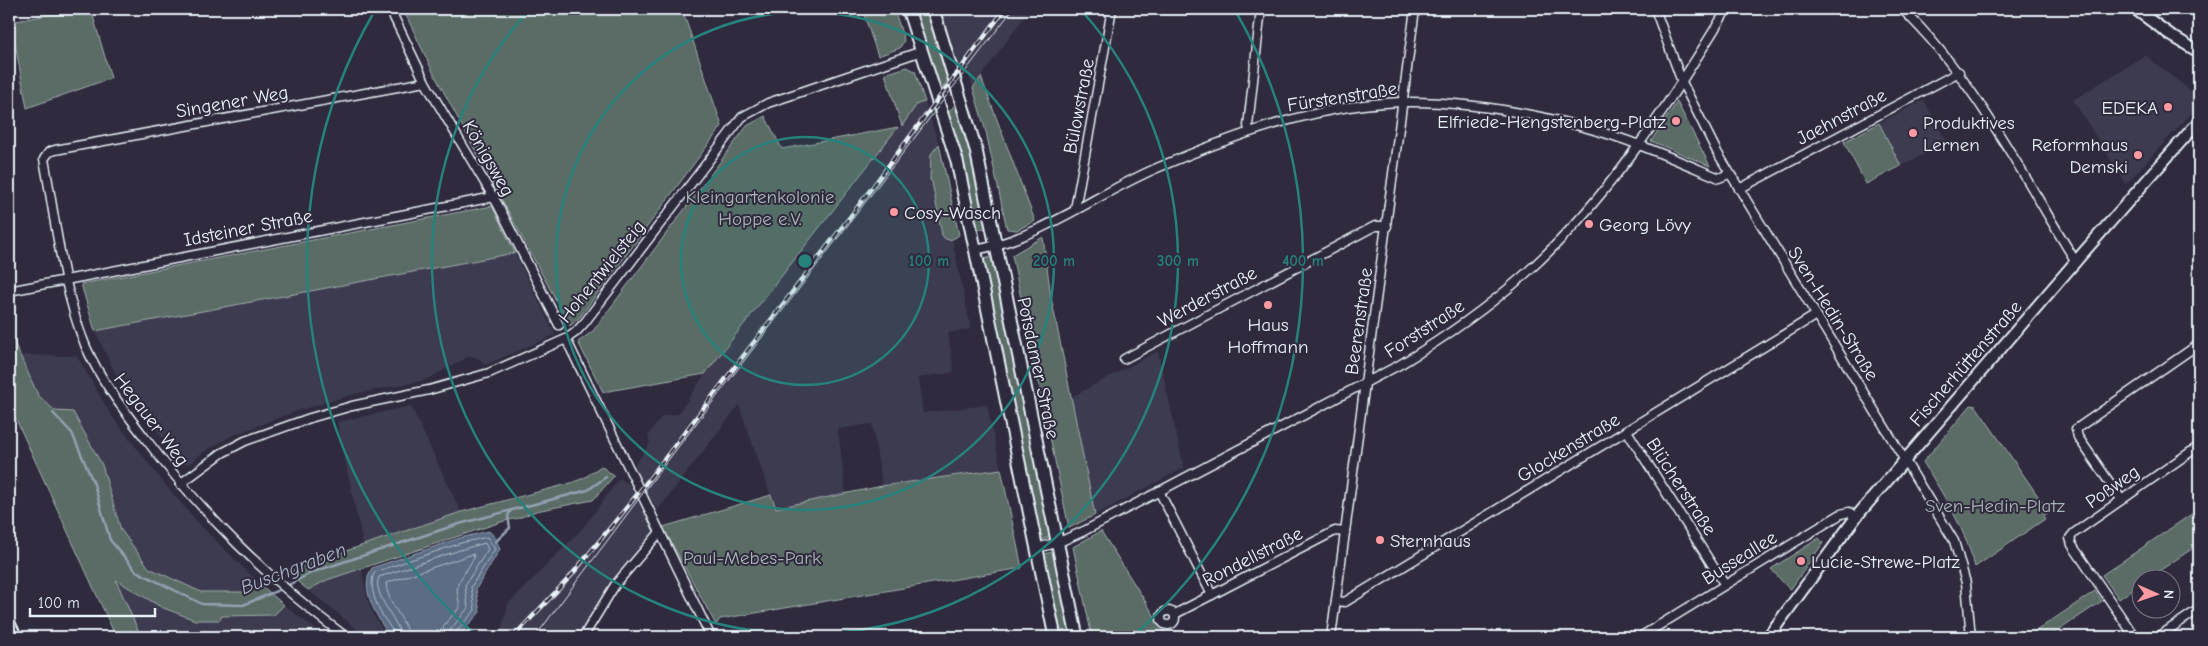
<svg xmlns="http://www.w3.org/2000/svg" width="2208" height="646" viewBox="0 0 2208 646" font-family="'Comic Neue',sans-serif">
	<rect width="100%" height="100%" fill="#2f2a3d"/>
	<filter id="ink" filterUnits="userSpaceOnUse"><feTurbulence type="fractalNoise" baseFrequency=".02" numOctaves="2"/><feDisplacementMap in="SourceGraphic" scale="10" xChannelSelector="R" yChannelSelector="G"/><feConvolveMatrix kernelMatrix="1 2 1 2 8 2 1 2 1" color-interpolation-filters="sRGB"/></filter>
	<g filter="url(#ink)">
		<g fill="#3c3a50">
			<polygon points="939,9 1030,9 973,88 964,60 958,66"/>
			<polygon points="2145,55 2199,97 2199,105 2126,184 2073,100"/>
			<polygon points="1924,100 1947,143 1901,166 1879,123"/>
			<polygon points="925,102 939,144 931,155 945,205 971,329 948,333 954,372 918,378 923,413 987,405 1001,469 882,486 872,424 838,429 846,494 775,508 739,405 658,510 651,500 643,510 654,532 623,568 582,629 579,628 581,629 577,637 499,637 508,604 582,529 620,478 633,487 639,478 634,466 650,443 648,435 662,416 678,414 705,374 898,127 901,127 917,104"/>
			<polygon points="515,253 555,335 485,365 480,359 470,356 426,380 355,394 297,411 233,435 204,452 189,464 183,464 177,458 130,396 116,375 95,331"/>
			<polygon points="1158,351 1184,468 1095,515 1071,397"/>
			<polygon points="20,355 77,356 111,415 168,488 201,526 262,586 243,592 201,592 149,568 121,530 102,465 55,411 38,395"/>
			<polygon points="411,406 461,512 363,545 337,422"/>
			<polygon points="362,569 367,598 374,616 388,637 367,637 308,590 327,580"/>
			<polygon points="115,579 161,607 222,616 274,615 284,605 326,637 141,637"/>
		</g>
		<g fill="#5a6c65" stroke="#a1aeae">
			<polygon points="78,9 91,9 111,78 27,108 11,22"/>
			<polygon points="403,9 682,9 722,126 580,317 570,326 434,74"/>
			<polygon points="862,9 894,9 904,40 900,48 878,56"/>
			<polygon points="912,9 928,9 951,76 940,91"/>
			<polygon points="907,67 915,71 925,102 917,104 902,126 885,74"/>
			<polygon points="981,77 1035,221 1017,230 1007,229 986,132 973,88"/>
			<polygon points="959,100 989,228 975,230 947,114"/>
			<polygon points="1677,102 1710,166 1651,141"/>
			<polygon points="765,116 782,149 898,127 705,374 603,392 578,342 593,331 747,126"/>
			<polygon points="1879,123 1901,166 1866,184 1844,142"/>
			<path d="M 939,144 L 959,235 C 954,239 946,243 942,235 L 932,182 L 930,180 L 931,154 Z"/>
			<polygon points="492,206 515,253 95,331 81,284"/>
			<polygon points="1043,237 1051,297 1095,515 1069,528 1012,255"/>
			<polygon points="993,257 1051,537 1041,540 983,259"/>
			<polygon points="9,331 38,395 55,411 73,412 102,465 121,530 149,568 201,592 243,592 262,586 284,605 274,615 222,616 220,620 195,620 161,607 116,580 141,637 116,637 9,404"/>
			<path d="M 1971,405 L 1976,406 L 2049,512 L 2043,516 L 2045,519 L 1975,567 C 1965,528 1944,496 1923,462 Z"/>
			<polygon points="601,466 614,476 593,500 536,511 519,518 504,521 327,580 308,590 287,573 316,559 343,552 461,512 568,484 584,478"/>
			<polygon points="1001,469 1022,568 720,619 716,625 663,527 771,495 776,508 882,486"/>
			<polygon points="2199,509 2199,544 2149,578 2140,578 2140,584 2119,599 2102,575"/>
			<polygon points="1101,531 1159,623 1168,637 1092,637 1073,547"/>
			<polygon points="1819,538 1823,543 1790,590 1771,569"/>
			<polygon points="1054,552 1073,637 1059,637 1043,554"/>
			<polygon points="2095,591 2102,601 2049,637 2027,637"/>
		</g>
		<path fill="#5b6c84" stroke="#93a1b2" d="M 489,531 L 495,537 L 500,549 L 476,589 L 480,612 L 458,637 L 390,637 C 378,618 358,589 372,568 L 460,538 Z"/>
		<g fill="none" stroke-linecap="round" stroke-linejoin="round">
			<g stroke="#b0bcca" stroke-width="1">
				<path d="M 394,637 C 393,628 385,621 381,613 C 375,602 368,583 375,572 L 461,543 L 487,537 L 495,549 L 471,587 L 475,610 L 456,632 L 455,637"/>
				<path d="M 401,637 C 400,622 371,594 379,577 L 463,549 L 485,543 L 488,549 L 465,585 L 468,608 L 451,629 L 449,637"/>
				<path d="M 408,637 C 407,619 387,605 386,583 L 473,554 L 474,558 L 458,583 L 457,591 L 460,607 L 444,625 L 441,637"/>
			</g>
			<g stroke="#93a1b2" stroke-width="2.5">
				<polyline points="53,413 72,433 94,484 110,540 136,571 202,604 243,605 279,590 313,572 459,524 588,490 606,477"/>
				<polyline points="495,542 510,528 508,516 511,510"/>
			</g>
			<g stroke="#e8f1f8" stroke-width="11">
				<g id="street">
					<polyline points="390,9 425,82 498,205 559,325"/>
					<polyline points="1655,9 1682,82 1717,152 1954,541 1966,583 1971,637"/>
					<path d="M 1902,9 C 1974,78 2023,176 2076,262"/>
					<polyline points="1250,131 1248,126 1261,9"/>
					<polyline points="1739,189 1959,72"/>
					<polyline points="1075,209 1112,9"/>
					<path d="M 975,250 C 1041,238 1096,194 1157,168 C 1236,134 1325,102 1411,102 C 1481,102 1574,120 1639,145 C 1666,155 1693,167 1719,178 L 1729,174"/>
					<polyline points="9,291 494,197"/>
					<polyline points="566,339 711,637"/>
					<polyline points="1124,359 1375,226 1387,226"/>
					<polyline points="1627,431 1725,585"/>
					<polyline points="180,484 222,453 245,441 310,418 352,406 429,390 489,373 566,339 576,332 585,322 742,117 768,103 922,51"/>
					<polyline points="1159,491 1212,595"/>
					<polyline points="2121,499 2078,437 2076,429 2199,344"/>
					<path d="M 1036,548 L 1057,543 L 1084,531 L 1401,364 C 1444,338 1486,309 1524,275 C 1608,200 1669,104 1727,9"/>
					<polyline points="1336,601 1345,602 1816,315"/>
					<circle cx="1168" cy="618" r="7"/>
					<polyline points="1175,614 1335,531 1345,532"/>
					<path d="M 346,637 C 267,578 205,517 145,438 C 123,409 101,381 86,347 C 63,293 55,217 44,159 L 49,152 L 55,150 L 425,82"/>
					<polyline points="583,637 615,585 660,532"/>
					<polyline points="1331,637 1415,9"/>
					<polyline points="1640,637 1841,514 1849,512 1856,517"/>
					<polyline points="2135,637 2072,545 2070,538 2074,533 2199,446"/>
					<polyline points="2158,637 2199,609"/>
				</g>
			</g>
			<g stroke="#e8f1f8" stroke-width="14">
				<g id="secondary">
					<polyline points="2135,9 2172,36 2199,52"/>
					<polyline points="9,622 16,637"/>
					<polyline points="1768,637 1856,517 2083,253 2199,121"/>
				</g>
			</g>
			<g stroke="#e8f1f8" stroke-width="15">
				<g id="primary">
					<polyline points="908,9 957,161 1055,637"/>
					<polyline points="933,9 976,150 1077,637"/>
				</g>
			</g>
			<use href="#street" stroke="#2f2a3d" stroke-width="8"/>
			<use href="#secondary" stroke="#2f2a3d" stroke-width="10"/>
			<use href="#primary" stroke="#2f2a3d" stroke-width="11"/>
			<polyline stroke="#e8f1f8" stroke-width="1" points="535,637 646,489 1013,9"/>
			<g stroke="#e8f1f8" stroke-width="4.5">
				<polyline id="rail" points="513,637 570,577 636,496 859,205 1005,9"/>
			</g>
			<use href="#rail" stroke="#2f2a3d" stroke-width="2.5" stroke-dasharray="8" stroke-linecap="butt"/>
		</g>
	</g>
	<circle cx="805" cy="261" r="124" fill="#25827c" fill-opacity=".12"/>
	<g fill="none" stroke="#25827c" stroke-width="2.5">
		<circle cx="805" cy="261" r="124"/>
		<circle cx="805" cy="261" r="249"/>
		<path d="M1080 9A373 373 0 1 1 530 9"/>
		<path d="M478 637A498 498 0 0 1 374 12M1236 12A498 498 0 0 1 1132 637"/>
	</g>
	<g fill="#ff9aa2" stroke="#2f2a3d" stroke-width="2">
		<circle cx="2168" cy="107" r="5"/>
		<circle cx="1676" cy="121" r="5"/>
		<circle cx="1913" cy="133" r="5"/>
		<circle cx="2138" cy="155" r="5"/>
		<circle cx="894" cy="212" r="5"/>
		<circle cx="1589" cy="224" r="5"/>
		<circle cx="1268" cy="305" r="5"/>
		<circle cx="1380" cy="540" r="5"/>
		<circle cx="1801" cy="561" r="5"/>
	</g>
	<g text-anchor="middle" stroke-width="4" stroke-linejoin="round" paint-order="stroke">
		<g font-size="19" fill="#e8f1f8" stroke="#2f2a3d">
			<text transform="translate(1342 96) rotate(-9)" y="7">Fürstenstraße</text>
			<text transform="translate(232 101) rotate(-10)" y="7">Singener Weg</text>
			<text transform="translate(1078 106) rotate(-79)" y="7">Bülowstraße</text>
			<text transform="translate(1841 116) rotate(-28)" y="7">Jaehnstraße</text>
			<text transform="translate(489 158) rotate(60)" y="7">Königsweg</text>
			<text transform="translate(248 227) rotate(-11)" y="7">Idsteiner Straße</text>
			<text transform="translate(601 271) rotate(-51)" y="7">Hohentwielsteig</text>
			<text transform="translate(1207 296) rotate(-28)" y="7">Werderstraße</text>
			<text transform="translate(1834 313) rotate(58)" y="7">Sven-Hedin-Straße</text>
			<text transform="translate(1358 321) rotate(-82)" y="7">Beerenstraße</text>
			<text transform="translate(1424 328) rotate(-33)" y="7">Forststraße</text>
			<text transform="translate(1965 363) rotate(-49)" y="7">Fischerhüttenstraße</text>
			<text transform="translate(1039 368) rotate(78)" y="7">Potsdamer Straße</text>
			<text transform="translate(152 419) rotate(53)" y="7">Hegauer Weg</text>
			<text transform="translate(1568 447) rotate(-31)" y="7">Glockenstraße</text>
			<text transform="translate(1682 486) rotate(57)" y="7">Blücherstraße</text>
			<text transform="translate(2112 486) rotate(-35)" y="7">Poßweg</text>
			<text transform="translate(1252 556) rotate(-27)" y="7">Rondellstraße</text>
			<text transform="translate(1739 557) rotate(-32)" y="7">Busseallee</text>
		</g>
		<g font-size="19" fill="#e8f1f8" stroke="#2f2a3d" text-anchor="start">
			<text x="2158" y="114" text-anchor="end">EDEKA</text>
			<text x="1666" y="128" text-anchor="end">Elfriede-Hengstenberg-Platz</text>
			<text x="1923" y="129">Produktives<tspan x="1923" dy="22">Lernen</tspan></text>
			<text x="2128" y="151" text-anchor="end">Reformhaus<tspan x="2128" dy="22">Demski</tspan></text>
			<text x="904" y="219">Cosy-Wasch</text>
			<text x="1599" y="231">Georg Lövy</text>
			<text x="1268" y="331" text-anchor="middle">Haus<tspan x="1268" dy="22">Hoffmann</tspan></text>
			<text x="1390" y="547">Sternhaus</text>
			<text x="1811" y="568">Lucie-Strewe-Platz</text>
		</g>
		<g font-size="19" fill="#a8b5b6" stroke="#2f2a3d">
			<text x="760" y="203">Kleingartenkolonie<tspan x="760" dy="22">Hoppe e.V.</tspan></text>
			<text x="1995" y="512">Sven-Hedin-Platz</text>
			<text x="752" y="564">Paul-Mebes-Park</text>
		</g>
		<g font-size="20" font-style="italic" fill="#a9b5c4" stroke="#2f2a3d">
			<text transform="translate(293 568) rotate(-21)" y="7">Buschgraben</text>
		</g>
	</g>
	<circle cx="805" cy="261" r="8" fill="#25827c" stroke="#2f2a3d" stroke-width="2.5"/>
	<g font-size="15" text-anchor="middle" font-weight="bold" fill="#25827c" stroke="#2f2a3d" stroke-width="4" stroke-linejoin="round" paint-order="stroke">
		<text x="929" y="266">100 m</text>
		<text x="1054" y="266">200 m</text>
		<text x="1178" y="266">300 m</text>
		<text x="1303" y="266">400 m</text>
	</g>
	<rect width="2208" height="646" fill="none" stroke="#2f2a3d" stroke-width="30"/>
	<rect x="15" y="15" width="2178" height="616" fill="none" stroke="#e8f1f8" stroke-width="2" filter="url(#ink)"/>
	<g transform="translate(2156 594) rotate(92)"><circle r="24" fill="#2f2a3d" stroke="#797a88"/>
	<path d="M0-4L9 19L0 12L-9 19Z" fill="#ff9aa2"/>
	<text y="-8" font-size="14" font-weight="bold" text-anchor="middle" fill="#e8f1f8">N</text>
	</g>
	<path d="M30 608v8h125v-8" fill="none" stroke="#e8f1f8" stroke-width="2.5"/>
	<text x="38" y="608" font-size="15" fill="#e8f1f8" stroke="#2f2a3d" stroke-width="4" paint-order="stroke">100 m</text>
</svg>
